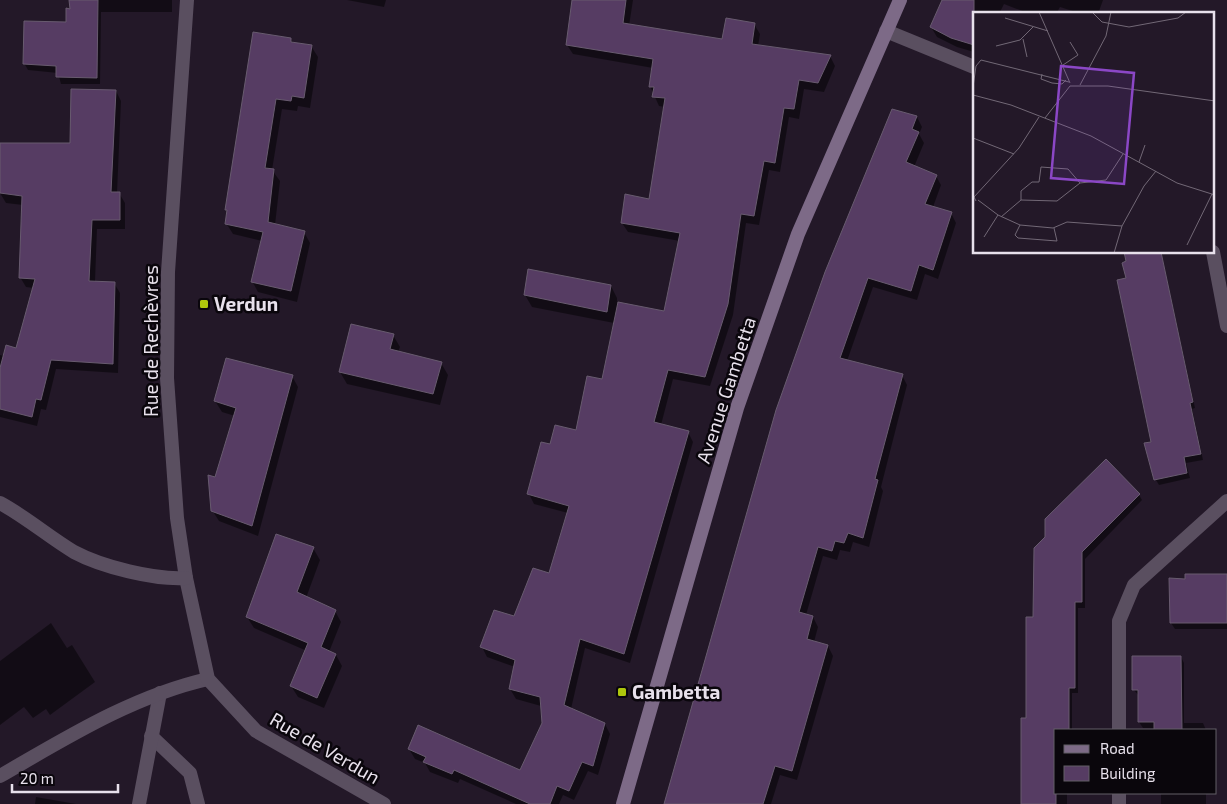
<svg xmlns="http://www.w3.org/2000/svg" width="1227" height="804" viewBox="0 0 1227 804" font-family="'Exo 2',sans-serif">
	<rect width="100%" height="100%" fill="#231828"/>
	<g fill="#0007">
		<polygon points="70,0 172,0 172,12 101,12 100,84 61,84 58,73 28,70 24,63 67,23 71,10"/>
		<polygon points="347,0 386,0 384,7"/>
		<polygon points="574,0 633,0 629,26 723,41 754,24 760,34 758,46 830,56 835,66 824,92 804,89 799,119 789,117 780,172 769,170 759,225 746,223 733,315 710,386 673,379 661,425 688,432 693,442 630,663 585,648 571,709 605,724 610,734 598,775 588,771 574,800 563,795 559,804 516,804 460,779 458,783 430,772 425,763 415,759 409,749 521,772 543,723 541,706 516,699 510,689 515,667 487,657 482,647 514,618 549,575 568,513 534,504 529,494 551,446 577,431 603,380 614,323 532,307 525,295 611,286 617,298 617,303 665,312 680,241 628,232 622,223 650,200 665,107 659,106 650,86 653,68 573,54 567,45"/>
		<polygon points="943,0 1103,0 1098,14 1082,14 1060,7 1056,14 1030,14 1004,4 999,14 974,14 974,52 957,47 937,37 931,27"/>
		<polygon points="291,39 293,43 311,46 318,57 310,108 298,106 297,111 282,109 272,170 280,181 275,225 304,232 310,243 297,302 258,292 252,281 262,241 233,234 226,223 228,213 226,210"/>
		<polygon points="116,91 121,101 117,193 119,193 125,203 125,229 97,229 95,282 114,283 120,293 118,373 56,369 46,410 41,409 37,426 0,417 0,355 4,356 17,350 34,288 26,287 20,277 23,205 6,203 0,193 0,144 71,145"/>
		<polygon points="893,110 917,117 922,127 919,134 924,143 914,167 936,176 941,185 933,207 951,213 956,223 938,279 925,274 917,300 873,287 847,361 902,375 907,385 881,487 883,491 869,547 853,542 850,552 840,550 837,560 823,556 806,615 813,617 818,627 814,642 828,646 833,656 797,780 780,775 771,804 665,804"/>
		<polygon points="1126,252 1161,252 1195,408 1192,409 1203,460 1186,463 1190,478 1159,485 1156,480 1153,442 1127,279"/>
		<polygon points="393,335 400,347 398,352 441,363 448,375 440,405 347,384 340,372"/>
		<polygon points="292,376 298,387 258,536 219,521 212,510 215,479 235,416 222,412 215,401"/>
		<polygon points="1139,495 1142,500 1085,559 1085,608 1078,608 1078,693 1072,693 1072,730 1056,730 1056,793 1072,794 1067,794 1067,804 1021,804 1034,618 1035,549"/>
		<polygon points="313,548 320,560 306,598 335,611 341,622 329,652 336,655 342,666 324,708 298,697 291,686 307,651 254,628 247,617"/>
		<polygon points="1227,575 1227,629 1175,629 1171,623 1171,580"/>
		<polygon points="51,623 67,648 72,645 95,682 50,715 46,709 33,718 24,707 0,725 0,661"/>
		<polygon points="1134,657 1181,657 1184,663 1184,723 1203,723 1206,730 1155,730 1155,728 1143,728 1139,722 1139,696 1134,690"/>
		<polygon points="1158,793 1206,793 1206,804 1161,804 1161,794"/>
		<polygon points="36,797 76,804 35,804"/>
	</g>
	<g fill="#563c63" stroke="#685b6f">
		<polygon points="69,0 98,0 97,78 56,77 56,66 23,64 24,21 66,22 66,8 70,9"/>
		<polygon points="572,0 626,0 623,23 722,39 726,18 755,23 752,44 831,55 818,83 799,80 794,109 784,108 775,163 764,161 754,216 741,214 728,304 705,377 668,370 654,422 689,431 624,654 580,639 564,705 605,723 593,766 582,762 569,791 557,786 550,804 530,804 454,770 452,774 423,762 426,757 408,749 418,725 520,770 542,723 540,697 509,689 515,660 480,647 494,610 514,616 533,568 549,573 569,506 527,494 541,442 550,444 555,425 576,430 587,376 602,379 618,302 664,311 680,233 621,223 625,194 649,199 665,98 652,97 654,87 649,87 653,59 566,45"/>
		<polygon points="942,0 974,0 974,45 951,38 930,27"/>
		<polygon points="253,32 291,38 291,42 312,45 304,98 292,96 291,101 276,99 265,168 274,169 268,222 305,231 291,291 251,282 263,232 225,224 227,210 225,210"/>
		<polygon points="71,89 116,90 111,192 120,192 120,220 92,220 89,281 115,282 113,364 51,360 41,400 36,399 32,417 0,409 0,368 6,345 16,348 35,279 19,278 22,196 0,193 0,143 70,143"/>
		<polygon points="892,109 917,116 912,129 919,132 906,162 937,175 925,204 952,212 933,270 919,265 911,291 868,278 840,358 903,374 875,479 878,480 863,538 848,533 844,543 835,541 832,551 818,547 799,612 813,616 807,639 828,645 792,771 775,766 763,804 664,804 776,410 825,272"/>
		<polygon points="1124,252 1161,252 1193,402 1190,403 1201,454 1184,457 1187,473 1154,480 1144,443 1151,442 1117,280 1126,278 1122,263 1126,261"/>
		<polygon points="528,269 611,285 607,312 524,295"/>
		<polygon points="351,324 394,334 390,349 442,362 433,394 339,372"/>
		<polygon points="226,358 293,375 252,526 211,511 208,475 215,477 236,408 214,401"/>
		<polygon points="1106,459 1140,494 1082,552 1082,602 1075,602 1075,688 1069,688 1069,730 1056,730 1056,804 1021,804 1021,718 1026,718 1026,617 1033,617 1034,548 1045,537 1045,519"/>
		<polygon points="276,534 314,547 297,592 336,610 321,647 336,654 317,698 290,686 308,643 246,617"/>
		<polygon points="1185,574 1227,574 1227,623 1170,623 1169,578 1185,579"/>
		<polygon points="1132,656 1181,656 1182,730 1154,730 1154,722 1138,722 1138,690 1132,690"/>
	</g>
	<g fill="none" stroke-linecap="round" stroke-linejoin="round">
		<g stroke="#5a4f60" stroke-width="14">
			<polyline points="151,736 190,773 198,804"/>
			<polyline points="139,804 160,693"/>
		</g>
		<g stroke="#5a4f60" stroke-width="14">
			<polyline points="886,31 974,67"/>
			<polyline points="1213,252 1227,326"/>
			<polyline points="1119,730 1119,621 1134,585 1227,501"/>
			<path d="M 0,776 C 66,738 133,696 208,679"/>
			<polyline points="1119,793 1119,804"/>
		</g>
		<g stroke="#5a4f60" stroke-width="14">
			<polyline points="187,0 168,272 167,378 177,518 186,578 208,679 256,731 384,804"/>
			<path d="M 0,503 C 26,517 49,537 74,552 C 102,567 155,580 186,578"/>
		</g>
		<polyline stroke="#7d6a87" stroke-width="14" points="623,804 737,408 798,234 900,0"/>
	</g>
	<g fill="#aec60c" stroke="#0a060c" stroke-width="2">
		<rect x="199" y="299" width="10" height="10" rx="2.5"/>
		<rect x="617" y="687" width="10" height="10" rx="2.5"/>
	</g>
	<g text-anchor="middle" stroke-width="5" stroke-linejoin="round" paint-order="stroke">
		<g font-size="19" font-weight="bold" fill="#e8e1ec" stroke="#0a060c" text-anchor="start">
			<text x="214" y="311">Verdun</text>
			<text x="632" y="699">Gambetta</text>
		</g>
		<g font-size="19" fill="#e8e1ec" stroke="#0a060c">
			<text transform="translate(151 341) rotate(-90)" y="7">Rue de Rechèvres</text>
			<text transform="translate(726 390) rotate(-72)" y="7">Avenue Gambetta</text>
			<text transform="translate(325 748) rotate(30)" y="7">Rue de Verdun</text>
		</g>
	</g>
	<g transform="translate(973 12)">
		<rect width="241" height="241" fill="#231828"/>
		<path fill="none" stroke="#726876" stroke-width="1" d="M 66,0 L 97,71M 119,0 L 129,10 L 156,15 L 205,6 L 213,0M 32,6 L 75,19M 50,27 L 54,45M 23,34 L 47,28 L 60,15M 90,53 L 105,43 L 97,30M 69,62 L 68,67 L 79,71 L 89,72 L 93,68M 107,73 L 133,24 L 138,0M 97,74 L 135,74 L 242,89M 0,75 L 3,54 L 8,48 L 96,70M 0,83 L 38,93 L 118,124 L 204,171 L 242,183M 72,106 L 97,74M 0,126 L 41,142M 166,150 L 172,133M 5,188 L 25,203 L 47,213 L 80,216 L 94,210 L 149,214M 48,188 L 48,179 L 59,170 L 66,170 L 68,155 L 95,157 L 107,171M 3,189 L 1,185 L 46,136 L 66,105M 28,205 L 48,188 L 84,189 L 107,171 L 133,168 L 150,142M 47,213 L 42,223 L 45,226 L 84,229 L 81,216M 11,225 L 25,203M 214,233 L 239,182M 141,241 L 149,214 L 171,174 L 183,159"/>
		<path fill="#8b47c6" fill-opacity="0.15" stroke="#8b47c6" stroke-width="2.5" d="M 88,54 L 161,61 L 151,172 L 78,166 Z"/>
		<rect width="241" height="241" fill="none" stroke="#e8e1ec" stroke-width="2.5"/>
	</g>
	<rect x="1054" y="729" width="162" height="65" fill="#0a060c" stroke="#635e66"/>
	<rect x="1064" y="745" width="25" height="8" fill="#7d6a87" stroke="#635e66"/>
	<text x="1100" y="754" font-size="15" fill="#e8e1ec">Road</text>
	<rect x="1064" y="766" width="25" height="15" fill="#563c63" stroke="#635e66"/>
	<text x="1100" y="779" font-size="15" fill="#e8e1ec">Building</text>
	<path d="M12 784v8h106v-8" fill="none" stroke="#e8e1ec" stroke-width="2.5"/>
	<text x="20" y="784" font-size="15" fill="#e8e1ec" stroke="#0a060c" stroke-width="4" paint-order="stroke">20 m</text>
</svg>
